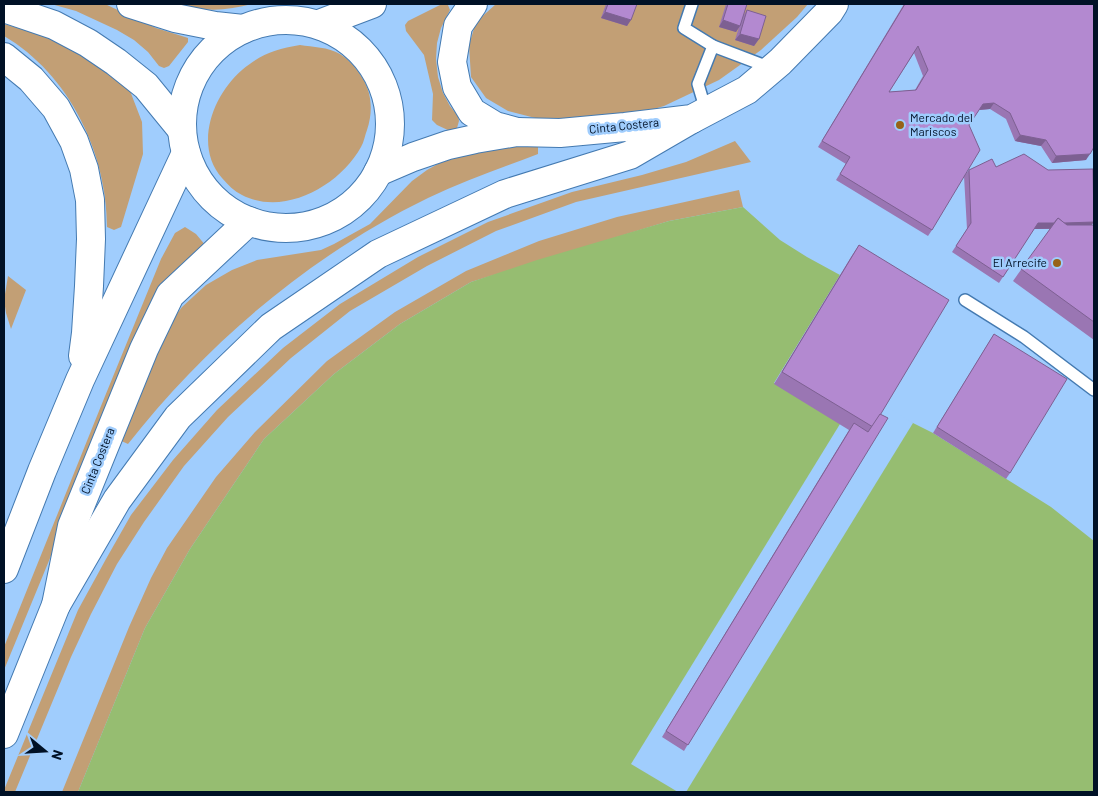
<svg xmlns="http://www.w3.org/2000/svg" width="1098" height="796" viewBox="0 0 1098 796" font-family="Barlow,sans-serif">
	<rect width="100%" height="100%" fill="#a0cdfd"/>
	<g fill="#c29f75">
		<polygon points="51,4 105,4 156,28 185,37 188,38 188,42 169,66 164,68 159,66 148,52 134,40 117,30 76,11"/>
		<path d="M 182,4 L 252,4 C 229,10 204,13 182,4 Z"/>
		<polygon points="442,4 448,5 450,10 441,28 437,43 436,59 438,77 443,93 450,106 458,116 459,121 457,128 450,131 437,125 432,120 433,94 424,55 406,31 405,25 408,21"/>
		<polygon points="496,4 808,4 797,17 761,50 719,80 664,106 627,117 551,122 508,111 486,98 471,77 469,45 476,22"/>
		<path d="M 4,24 L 43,35 L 82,49 L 127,83 L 142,122 L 143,154 L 121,227 L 114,230 L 107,227 C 107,153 69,74 4,36 Z"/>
		<path d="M 300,45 C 313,47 328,47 340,54 C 350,60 357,69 363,79 C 372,94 373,112 367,130 C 365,135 364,142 361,147 C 340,185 285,217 242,195 C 234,191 228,185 222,178 C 194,146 212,96 242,70 C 261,54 276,49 300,45 Z"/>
		<polygon points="735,141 751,162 576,202 496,231 427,266 350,311 291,358 228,417 184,466 144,522 117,564 91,614 71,657 15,792 4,792 4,790 78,610 106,559 131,515 173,460 217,410 283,348 340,304 418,257 488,222 572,192 642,175 686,162"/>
		<path d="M 493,145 L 538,145 L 538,154 C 501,168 464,181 428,198 C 311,255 208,342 128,444 L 117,439 L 165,330 L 182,307 L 206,285 L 232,270 L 257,260 L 321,250 L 334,244 L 370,224 L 412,181 L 427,170 L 456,154 Z"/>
		<polygon points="739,190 743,207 669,221 471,282 400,324 334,374 264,439 190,549 145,628 78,792 62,792 129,627 151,578 167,548 216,477 255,432 327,361 395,312 466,271 539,241 617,217"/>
		<polygon points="185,227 196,234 206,246 111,410 4,670 4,647 101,406 161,259 175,233"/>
		<polygon points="8,276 26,290 11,329 6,313 4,300"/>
	</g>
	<polygon fill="#96bd71" points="743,207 780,240 807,257 840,275 774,383 913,423 933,433 1051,507 1094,541 1094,792 78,792 145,628 190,549 264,439 334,374 400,324 471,282 537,260 669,221"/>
	<polygon fill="#a0cdfd" points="884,405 913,423 686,792 678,792 631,764 840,424"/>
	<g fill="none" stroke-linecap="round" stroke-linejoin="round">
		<g stroke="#447ab1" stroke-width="14">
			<g id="lane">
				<polyline points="692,4 684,28 713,46"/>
				<polyline points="706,111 698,84 713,46 771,68"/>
				<polyline points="965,300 1024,337 1094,390"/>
			</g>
		</g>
		<g stroke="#447ab1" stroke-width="30">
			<g id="secondary">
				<polyline points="131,4 175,18 215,26 243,29"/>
				<polyline points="4,8 54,25 88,43 116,62 146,86 182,130"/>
			</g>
		</g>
		<g stroke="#447ab1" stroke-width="30">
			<g id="primary">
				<polyline points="4,57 31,79 56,108 74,141 84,169 90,200 91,239 89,286 86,333 83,356"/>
				<polyline points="4,569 42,471 80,380 186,153"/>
				<polyline points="4,734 56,605 72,526 144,349 170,295 249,221"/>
			</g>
		</g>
		<g stroke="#447ab1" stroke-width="30">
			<g id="highway">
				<polyline points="473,4 458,26 452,62 457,87 472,112 495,126 517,132"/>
				<circle cx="286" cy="124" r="104"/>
				<polyline points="319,24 372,4"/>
				<polyline points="378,172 413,157 448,145 475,139 517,132 560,133 625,127 692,119 747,90 780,62 829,12 834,4"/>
				<polyline points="56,605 117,500 178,417 271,327 378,254 505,194 630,155 692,119"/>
			</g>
		</g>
		<use href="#lane" stroke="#fff" stroke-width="11"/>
		<use href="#secondary" stroke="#fff" stroke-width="28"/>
		<use href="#primary" stroke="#fff" stroke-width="28"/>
		<use href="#highway" stroke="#fff" stroke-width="28"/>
	</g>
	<g fill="#9a76b3" fill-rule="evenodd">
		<polygon points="606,4 637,4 627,26 601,18"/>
		<polygon points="726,4 747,4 743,16 747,10 759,39 754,46 735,40 739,27 736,32 719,27"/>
		<path d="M 904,4 L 1094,4 L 1086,160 L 1052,163 L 1041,146 L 1015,141 L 1006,119 L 990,109 L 979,110 L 969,125 L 932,230 L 928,236 L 836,180 L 846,164 L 818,147 ZM 914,53 L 923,76 L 915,90 L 889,92 Z"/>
		<polygon points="996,167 1094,222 1091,225 1094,226 1094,340 1013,281 1050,229 1034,229 999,283 952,252 967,229 964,176 969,170"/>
		<polygon points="859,245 880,414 684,751 662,737 849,430 774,384 851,257"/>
		<polygon points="994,334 1010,473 1006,479 933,433"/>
	</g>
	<g fill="#7d6092">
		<polygon points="605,12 631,20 627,26 601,18"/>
		<polygon points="723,20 740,26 736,32 719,27"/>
		<polygon points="740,34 759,39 754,46 735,40"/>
		<polygon points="994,103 990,109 979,110 983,104"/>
		<polygon points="1020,135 1046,140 1041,146 1015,141"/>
		<polygon points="1090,154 1086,160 1052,163 1056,156"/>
		<polygon points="1094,222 1089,228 1034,229 1038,223"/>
	</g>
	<g fill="#b389d0" stroke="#7d6092" fill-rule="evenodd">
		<polygon points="608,4 637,4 631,20 605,12"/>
		<polygon points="728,4 747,4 740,26 723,20"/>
		<path d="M 905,4 L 1094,4 L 1094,147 L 1090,154 L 1056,156 L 1046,140 L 1020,135 L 1010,113 L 994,103 L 983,104 L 969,125 L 980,150 L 932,230 L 840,174 L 850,157 L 822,141 ZM 918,46 L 928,70 L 916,90 L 889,92 Z"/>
		<polygon points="747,10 766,16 759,39 740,34"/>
		<polygon points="1024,154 1048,170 1093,169 1094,222 1064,223 1058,218 1054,223 1038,223 1003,277 956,246 971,223 969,170 992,159 996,167"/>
		<polygon points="1058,218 1067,225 1094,225 1094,322 1021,269"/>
		<polygon points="859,245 949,300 873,427 782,372"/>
		<polygon points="994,334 1067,379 1010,473 937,427"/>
		<polygon points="880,414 888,418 688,745 666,731 854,423 868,432"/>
	</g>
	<g fill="#976318" stroke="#a0cdfd" stroke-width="2">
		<circle cx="900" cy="125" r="5"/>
		<circle cx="1057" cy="263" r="5"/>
	</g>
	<g text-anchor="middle" stroke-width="5" stroke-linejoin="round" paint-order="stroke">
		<g font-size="12" fill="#001126" stroke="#a0cdfd" text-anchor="start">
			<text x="910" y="122">Mercado del<tspan x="910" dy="14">Mariscos</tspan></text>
			<text x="1047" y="267" text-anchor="end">El Arrecife</text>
		</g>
		<g font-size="12" fill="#001126" stroke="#a0cdfd">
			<text transform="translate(624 126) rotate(-6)" y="4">Cinta Costera</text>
			<text transform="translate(98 461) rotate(-68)" y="4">Cinta Costera</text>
		</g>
	</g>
	<rect width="1098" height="796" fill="none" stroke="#001126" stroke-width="10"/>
	<g transform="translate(45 751) rotate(108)" stroke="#a0cdfd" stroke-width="4" paint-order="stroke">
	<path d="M0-4L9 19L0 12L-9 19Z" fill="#001126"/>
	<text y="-8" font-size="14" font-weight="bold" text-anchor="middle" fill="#001126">N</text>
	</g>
</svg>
